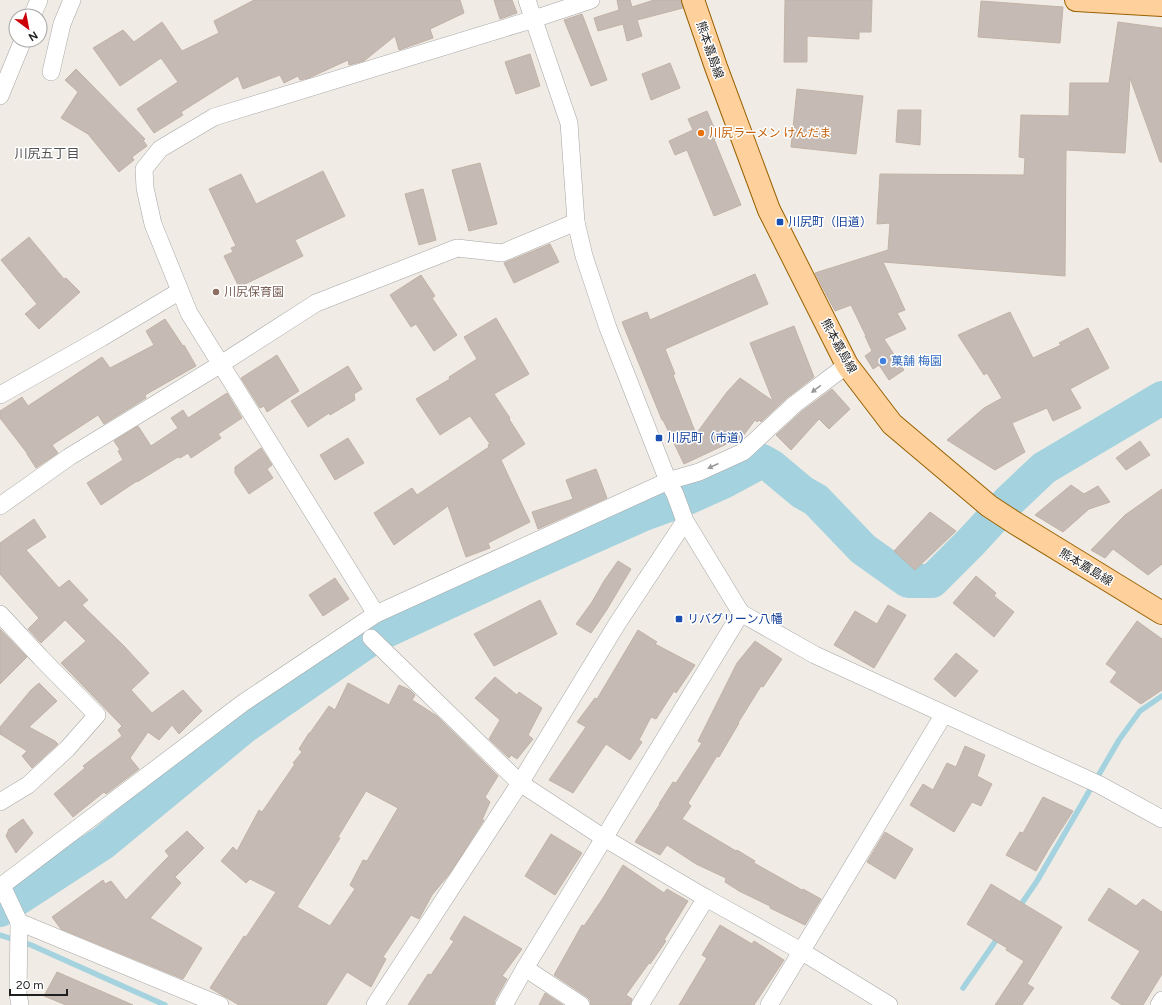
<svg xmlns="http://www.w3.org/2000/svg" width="1162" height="1005" viewBox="0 0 1162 1005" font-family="Figtree,'Noto Sans JP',sans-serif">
	<rect width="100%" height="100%" fill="#f0ece5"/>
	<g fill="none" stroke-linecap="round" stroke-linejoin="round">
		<g stroke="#a4d3df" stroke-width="5.5">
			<polyline points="1018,909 1037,881 1119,740 1140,711 1162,696"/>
			<polyline points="0,935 31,945 165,1005"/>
			<polyline points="963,988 999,936"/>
		</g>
		<polyline stroke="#a4d3df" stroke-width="34" points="0,910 103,843 245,726 375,636 522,568 644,514 685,499 723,482 762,461 771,466 802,492 816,500 863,549 908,581 932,581 972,541 1009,501 1044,468 1162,398"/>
	</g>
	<g fill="#c5bbb4" stroke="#c2b2a6" fill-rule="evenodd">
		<polygon points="254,0 460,0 464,13 430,29 433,38 399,50 395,36 364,61 349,65 348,60 309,78 300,80 298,76 284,83 280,75 243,89 238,76 181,112 183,115 154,133 137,109 178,82 161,58 120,86 93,48 123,30 134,42 162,22 182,51 219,33 214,21"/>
		<polygon points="494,0 512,0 517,13 500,19"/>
		<polygon points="617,0 630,0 632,7 654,0 681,0 683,8 637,20 642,36 627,41 623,24 598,31 594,18 619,10"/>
		<polygon points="785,0 872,0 871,32 859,32 859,39 807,36 807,62 784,62"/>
		<polygon points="981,1 1063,7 1060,43 978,37"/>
		<polygon points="582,14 607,80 591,86 564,20"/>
		<polygon points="1118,22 1162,28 1162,162 1160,162 1130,78 1125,153 1066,150 1065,276 883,262 905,310 897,313 906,329 884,339 904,370 889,380 879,365 873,369 865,356 872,351 865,336 866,336 851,305 835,311 815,273 888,250 890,223 877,224 880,174 1024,175 1025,158 1019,157 1021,115 1069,116 1070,83 1109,83"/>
		<polygon points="530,54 540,86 516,94 505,62"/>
		<polygon points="670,63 680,88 651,100 642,74"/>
		<polygon points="76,69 145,139 143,140 147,146 132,157 134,160 119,172 88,134 61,118 78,92 65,80"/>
		<polygon points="797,89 863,96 856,154 791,147"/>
		<polygon points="898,110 921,110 920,145 896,142"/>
		<polygon points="707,111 718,137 714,139 741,205 714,216 687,150 675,155 669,141 693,130 688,119"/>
		<polygon points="480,163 497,224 469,231 452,170"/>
		<polygon points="323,171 345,216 295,240 303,256 239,287 224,256 233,252 231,248 236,246 209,189 241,174 256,204"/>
		<polygon points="423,189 436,240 419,245 405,194"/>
		<polygon points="29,237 64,279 66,278 80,292 39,329 25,314 37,304 1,260"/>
		<polygon points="550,244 559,262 514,283 504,263"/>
		<polygon points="755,274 768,304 665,349 675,374 673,375 696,434 727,392 740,378 773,401 750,343 794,326 814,377 788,397 761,422 759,420 757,422 755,420 737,444 733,441 684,464 663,420 662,420 622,322 647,312 650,320"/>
		<polygon points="421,275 435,296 432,298 457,335 434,351 416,324 411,327 390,295"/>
		<polygon points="1010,312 1033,358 1061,345 1059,343 1088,328 1109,368 1070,389 1081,408 1053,421 1047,408 1012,423 1025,452 995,470 947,440 984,408 1002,398 987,373 984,375 958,335"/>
		<polygon points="496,318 529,374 494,394 510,418 509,419 525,444 501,460 530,522 488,543 490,548 466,557 448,506 394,545 374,513 412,488 417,495 489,447 488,445 490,444 470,416 440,435 416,399 450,379 449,377 477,359 464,337"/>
		<polygon points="165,319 183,346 184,345 196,366 145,395 146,398 104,424 98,415 52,445 58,453 36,468 27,454 27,453 0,418 0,411 22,397 28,406 102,357 110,368 154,345 146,331"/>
		<polygon points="277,355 299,391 267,412 264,406 260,408 241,378"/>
		<polygon points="348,366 362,389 354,394 355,400 330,415 329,413 308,427 291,401"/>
		<polygon points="832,389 850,409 829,429 819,419 791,450 776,435 801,412"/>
		<polygon points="227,393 242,418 218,434 221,438 191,458 188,453 180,458 178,457 137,482 137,481 101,505 87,483 123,460 118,451 120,450 114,441 138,426 151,446 178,428 171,418 183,410 188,418"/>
		<polygon points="348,438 364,463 335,480 320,455"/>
		<polygon points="1140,441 1150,455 1126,470 1116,458"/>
		<polygon points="261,448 272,465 267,469 273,478 249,494 235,473 235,467"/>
		<polygon points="596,469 607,498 538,529 532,512 573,499 566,480"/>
		<polygon points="1071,485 1084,494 1098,486 1110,502 1089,509 1063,532 1035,515"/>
		<polygon points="1162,489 1162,564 1148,575 1113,549 1105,558 1091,550 1125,515"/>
		<polygon points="930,512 956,531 915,570 894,551"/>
		<polygon points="34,519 46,537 26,550 59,588 69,580 88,600 82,605 124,646 149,673 131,690 152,713 183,690 202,711 179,734 172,725 159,740 148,732 130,758 139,769 106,794 104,792 73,817 54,794 85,768 83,766 122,736 118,730 122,726 61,663 86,641 65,620 41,643 28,629 39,618 0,574 0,543"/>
		<polygon points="618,561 631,569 606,611 591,633 576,624 592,602 604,581"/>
		<polygon points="976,576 996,593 994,596 1014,612 994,637 953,603"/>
		<polygon points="335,578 349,599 323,616 309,595"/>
		<polygon points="540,600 557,634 494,666 474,634"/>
		<polygon points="888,605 906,615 874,668 834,645 855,611 877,624"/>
		<polygon points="1137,621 1162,639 1162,690 1141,704 1110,682 1117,672 1106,664"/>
		<polygon points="0,629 27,657 0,684"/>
		<polygon points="638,630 657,642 655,644 695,665 676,693 674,691 656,719 651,717 639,740 642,742 630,760 606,744 573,793 549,780 586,727 577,722 595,698 597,699"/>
		<polygon points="755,641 782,659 763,687 761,686 738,723 739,723 719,757 717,756 688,803 691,806 682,819 736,851 737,850 755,861 754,863 802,890 803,889 821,899 805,925 770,908 770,906 739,891 725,882 726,878 696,864 667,845 660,855 635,842 660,804 659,804 673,782 676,783 702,743 698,741 737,663"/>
		<polygon points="956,653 978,671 955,697 934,679"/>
		<polygon points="495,677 517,695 519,692 542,708 528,735 533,739 517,759 511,755 509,758 489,739 500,720 475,698"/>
		<polygon points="39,683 57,701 29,727 55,741 58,744 32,768 22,756 27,751 0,734 0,727 31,690"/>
		<path d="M 348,683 L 389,705 L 399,685 L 410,690 L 415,695 L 412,700 L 437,716 L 498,776 L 485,797 L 490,802 L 482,820 L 484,820 L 450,873 L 432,895 L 419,919 L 411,915 L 383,957 L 386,959 L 371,987 L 347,972 L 326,1005 L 239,1005 L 210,988 L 244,936 L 246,937 L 276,892 L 250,879 L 246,883 L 221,861 L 233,847 L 237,851 L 259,810 L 262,812 L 295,764 L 293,763 L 302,752 L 299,749 L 309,733 L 310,733 L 329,706 L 335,710 ZM 366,791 L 398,808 L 367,861 L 363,860 L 350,885 L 355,889 L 330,926 L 297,907 L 340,838 L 338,837 Z"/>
		<polygon points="965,746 985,755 977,776 992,784 981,806 972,802 954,832 910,805 923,784 933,790 947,763 956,767"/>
		<polygon points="1043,797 1073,811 1050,847 1036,871 1006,855 1020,832 1023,833"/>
		<polygon points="23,819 33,833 16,853 6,836 9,829"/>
		<polygon points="187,831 204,848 175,877 181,883 150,918 202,948 183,979 61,929 52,917 103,880 105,884 111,881 126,900 169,856 165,851"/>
		<polygon points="885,832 913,849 895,879 867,862"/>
		<polygon points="551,834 582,853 555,895 525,876"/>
		<polygon points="623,865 664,893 667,889 688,901 664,940 666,941 650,964 649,963 626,995 632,999 630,1005 591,1005 590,1000 587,997 554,975 582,925 584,926 603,898"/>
		<polygon points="991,884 1062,927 1027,984 1034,988 1022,1005 995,1005 1024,961 1006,950 1007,948 967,924"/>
		<polygon points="1109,888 1136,906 1143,899 1162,912 1162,974 1143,1005 1122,1005 1111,998 1140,951 1088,920"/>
		<polygon points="464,916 522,949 502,976 507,979 495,1000 494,1005 408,1005 428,974 431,975 454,941 450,939"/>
		<polygon points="720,925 752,944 754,941 784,960 754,1005 679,1005 707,958 702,955"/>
		<polygon points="57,972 133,1005 66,1005 44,996"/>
		<polygon points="545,993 563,1005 539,1005"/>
	</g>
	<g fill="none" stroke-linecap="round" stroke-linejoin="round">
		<g stroke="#a6a6a6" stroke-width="18">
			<g id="street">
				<polyline points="527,0 569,123 576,222 584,256 608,328 668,481 675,494 685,521 741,613 815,655 1100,785 1162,819"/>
				<polyline points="32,16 39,0"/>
				<polyline points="51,72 62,24 72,0"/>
				<polyline points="0,96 23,40"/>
				<polyline points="0,395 101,338 180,291"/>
				<polyline points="0,506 69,457 221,364 316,303 457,248 502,253 576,222"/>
				<polyline points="0,614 41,658 97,715 67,749 28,785 0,802"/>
				<polyline points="376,614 189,313 153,224 145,188 144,169 160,149 214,117 534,19 591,0"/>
				<polyline points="371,638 520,783 604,838 706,898 801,951 889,1005"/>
				<polyline points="2,886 19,922 220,1005"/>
				<polyline points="0,887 243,703 376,614 668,481 699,472 743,452 795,404 847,365"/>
				<polyline points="19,922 18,994 20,1005"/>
				<polyline points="525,968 581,1005"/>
				<polyline points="375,1005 520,783 617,624 685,521"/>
				<polyline points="504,1005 525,968 741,613"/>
				<polyline points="640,1005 706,898"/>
				<polyline points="769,1005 944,714"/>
				<polyline points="1159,1005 1162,1000"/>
			</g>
		</g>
		<g stroke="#996100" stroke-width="24">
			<g id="primary">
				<polyline points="693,0 716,67 769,210 847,365 892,424 989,506 1015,523 1162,613"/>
				<polyline points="1076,0 1162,5"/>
			</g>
		</g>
		<use href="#street" stroke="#fff" stroke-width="17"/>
		<use href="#primary" stroke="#fed09b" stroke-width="22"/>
	</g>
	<defs><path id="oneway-solid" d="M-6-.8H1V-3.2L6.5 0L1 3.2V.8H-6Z"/></defs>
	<g fill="#9a9a9a">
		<use href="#oneway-solid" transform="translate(816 389) rotate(143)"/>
		<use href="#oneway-solid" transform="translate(713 466) rotate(155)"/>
	</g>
	<circle fill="#e8710a" stroke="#fff" stroke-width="1.5" cx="701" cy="133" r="4"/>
	<g fill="#1a4fb4" stroke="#fff" stroke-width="1.5">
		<rect x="776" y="218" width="8" height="8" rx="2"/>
		<rect x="655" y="434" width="8" height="8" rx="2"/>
		<rect x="675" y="615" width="8" height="8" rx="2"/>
	</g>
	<circle fill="#8d6e63" stroke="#fff" stroke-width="1.5" cx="216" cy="292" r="4"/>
	<circle fill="#3f7fe0" stroke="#fff" stroke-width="1.5" cx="883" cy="361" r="4"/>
	<g text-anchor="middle" stroke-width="3" stroke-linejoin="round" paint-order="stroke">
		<g font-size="12" fill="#1f1f1f" stroke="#fff">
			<text transform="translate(710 50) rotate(71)" y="4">熊本嘉島線</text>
			<text transform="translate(839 346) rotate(61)" y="4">熊本嘉島線</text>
			<text transform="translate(1086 567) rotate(31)" y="4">熊本嘉島線</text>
		</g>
		<g font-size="12" fill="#c56008" stroke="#fff" text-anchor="start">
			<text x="709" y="137">川尻ラーメン けんだま</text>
		</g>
		<g font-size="12" fill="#164399" stroke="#fff" text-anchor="start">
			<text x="788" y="226">川尻町（旧道）</text>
			<text x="667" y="442">川尻町（市道）</text>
			<text x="687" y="623">リバグリーン八幡</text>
		</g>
		<g font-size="12" fill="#785e54" stroke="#fff" text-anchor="start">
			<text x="224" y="296">川尻保育園</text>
		</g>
		<g font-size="12" fill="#366cbe" stroke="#fff" text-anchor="start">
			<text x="891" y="365">菓舗 梅園</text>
		</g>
		<g font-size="13" fill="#525252" stroke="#fff">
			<text x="47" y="158">川尻五丁目</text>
		</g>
	</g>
	<g transform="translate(28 28) rotate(148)"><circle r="19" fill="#ffffff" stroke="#a5a5a5"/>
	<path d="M0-3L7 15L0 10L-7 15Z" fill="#cd0008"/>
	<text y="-6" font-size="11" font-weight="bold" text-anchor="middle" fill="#1f1f1f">N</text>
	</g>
	<path d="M10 989v6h57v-6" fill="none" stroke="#1f1f1f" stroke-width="2"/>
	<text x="16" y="989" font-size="12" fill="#1f1f1f" stroke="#ffffff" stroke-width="3" paint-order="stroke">20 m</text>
</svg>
